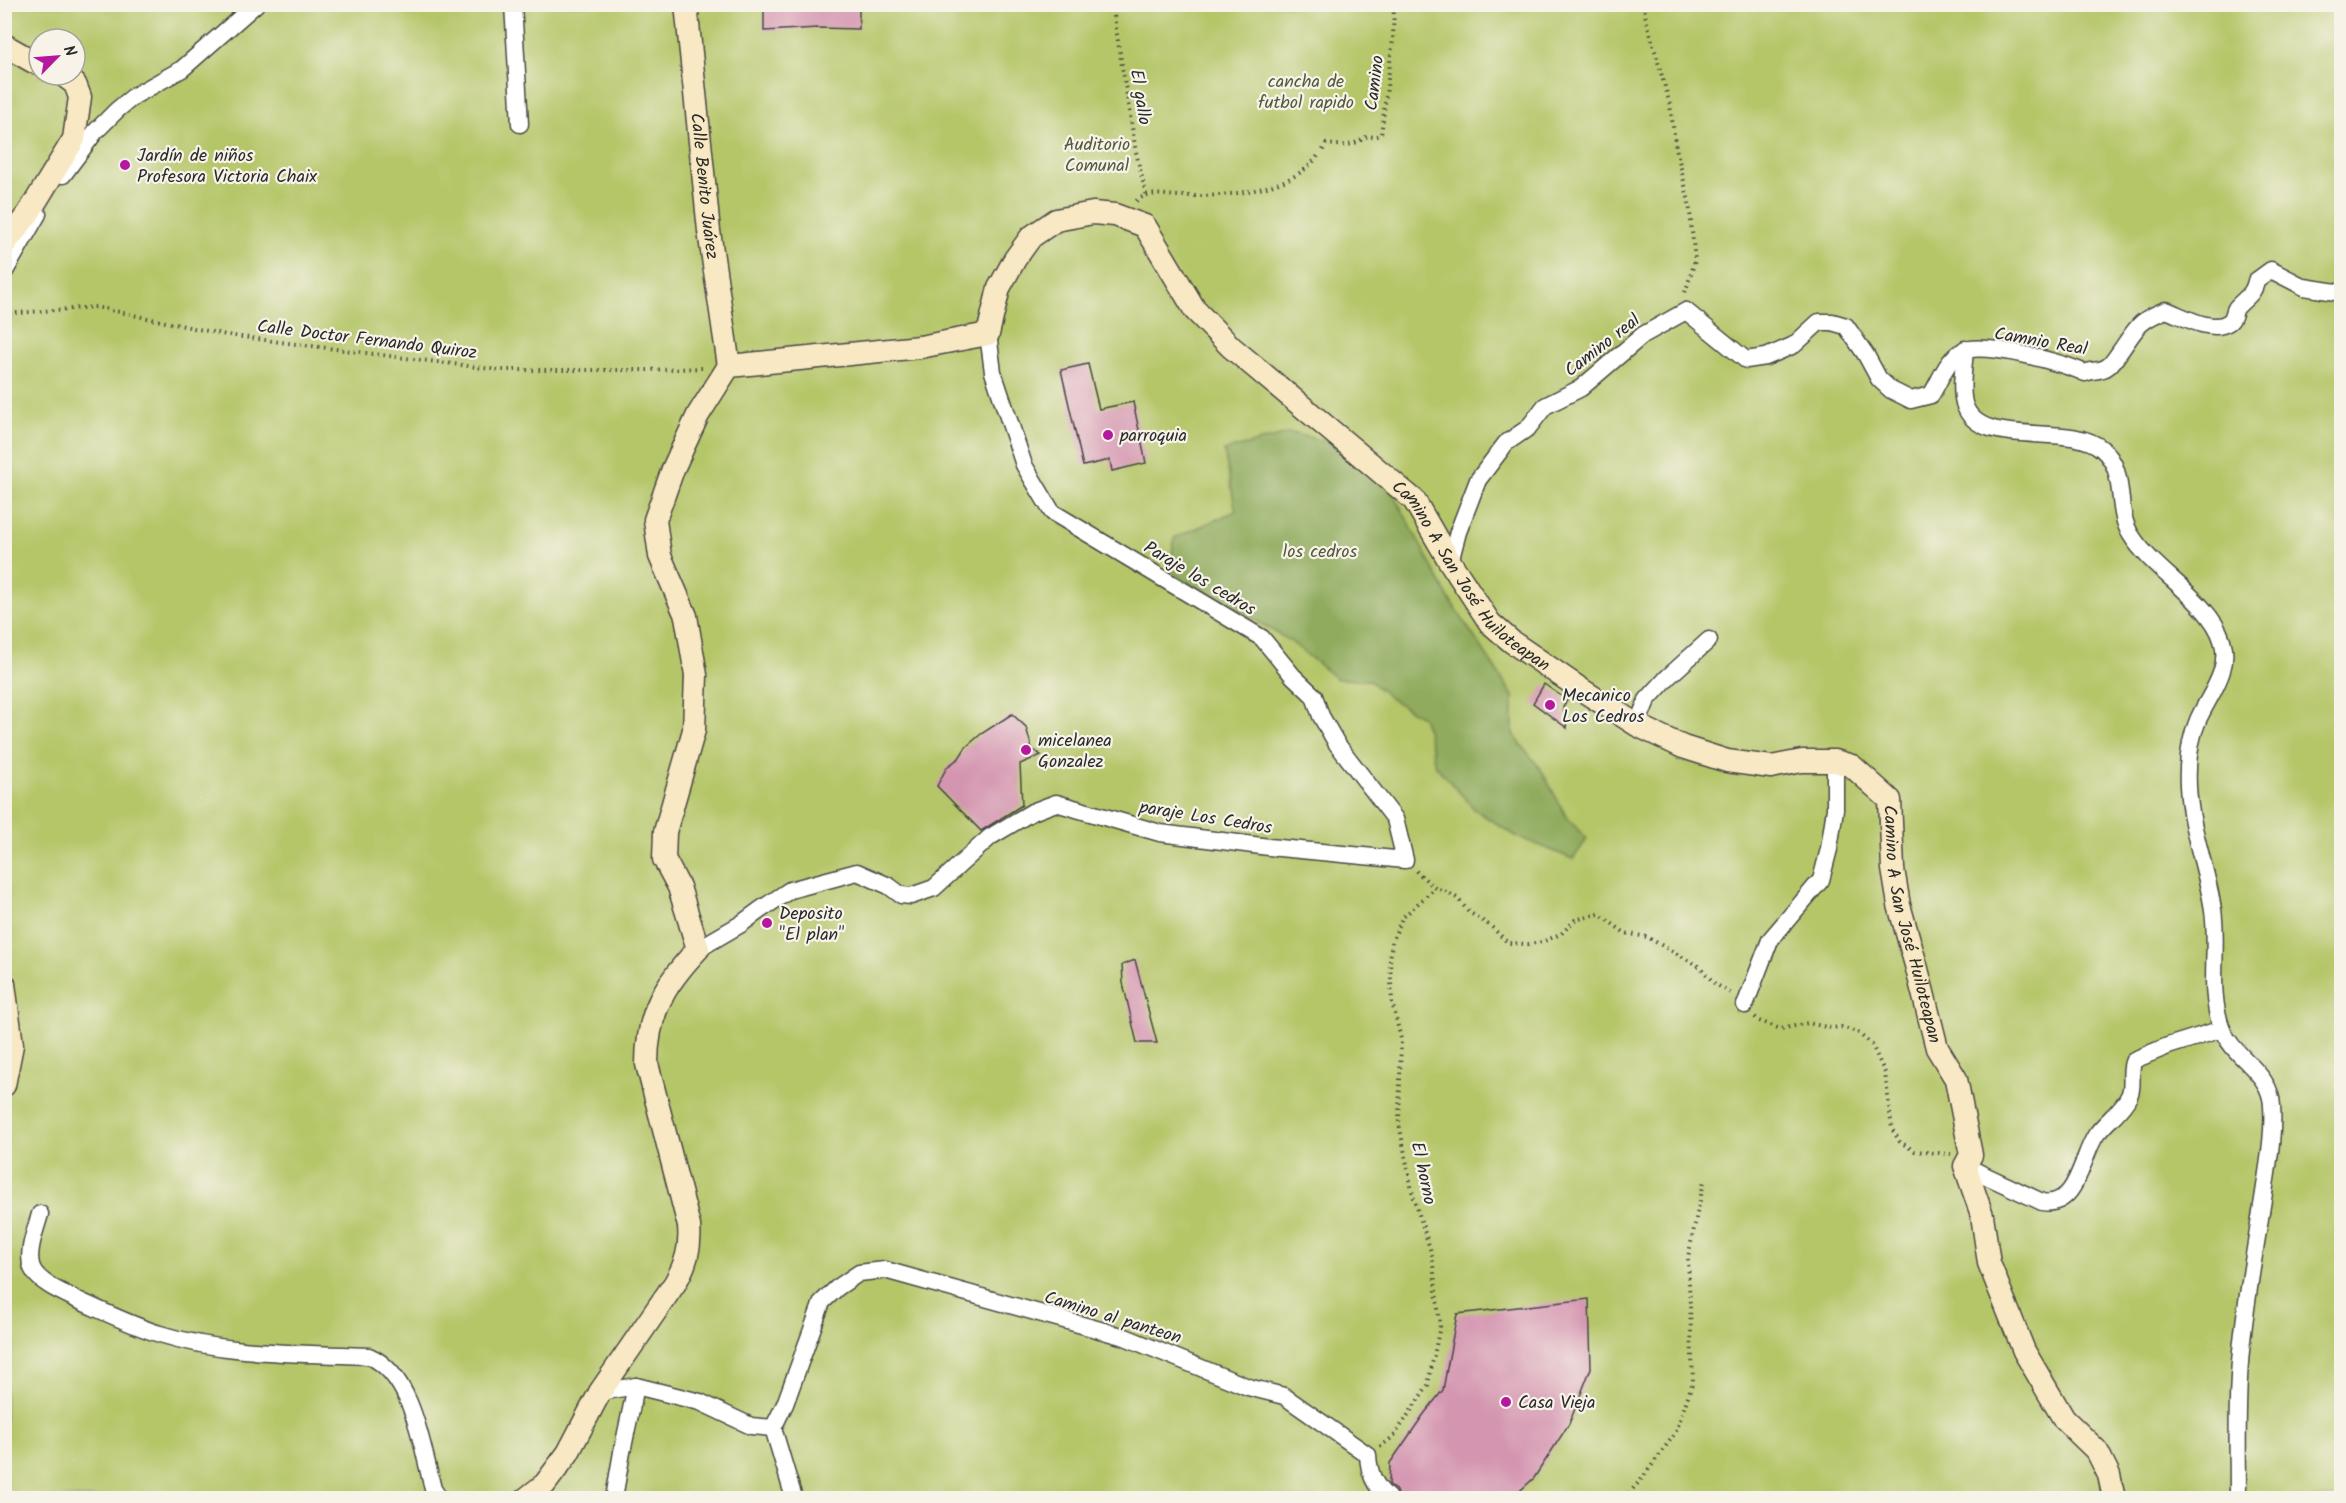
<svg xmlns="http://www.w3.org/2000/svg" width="2346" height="1503" viewBox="0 0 2346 1503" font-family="Kalam,sans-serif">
	<rect width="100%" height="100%" fill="#f7f3e8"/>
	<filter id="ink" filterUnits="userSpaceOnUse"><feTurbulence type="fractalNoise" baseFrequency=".0167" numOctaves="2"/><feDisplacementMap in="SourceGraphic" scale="12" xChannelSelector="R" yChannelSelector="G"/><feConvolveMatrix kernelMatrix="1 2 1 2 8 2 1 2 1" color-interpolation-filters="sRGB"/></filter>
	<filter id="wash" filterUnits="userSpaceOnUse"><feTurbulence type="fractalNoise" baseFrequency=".008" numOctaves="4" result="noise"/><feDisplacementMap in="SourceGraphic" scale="24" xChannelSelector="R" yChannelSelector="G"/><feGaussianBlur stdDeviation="1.35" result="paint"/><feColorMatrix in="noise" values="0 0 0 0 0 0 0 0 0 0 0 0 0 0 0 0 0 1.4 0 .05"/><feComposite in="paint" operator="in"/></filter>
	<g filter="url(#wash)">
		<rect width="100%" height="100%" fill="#eee5c8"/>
		<path fill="#b5c669" stroke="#70784a" stroke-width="1.5" fill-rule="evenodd" d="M 5,5 L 2341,5 L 2341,1498 L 5,1498 ZM 39,39 L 75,39 L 75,75 L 39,75 Z"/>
		<polygon fill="#90ab5d" stroke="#5e6b44" stroke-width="1.5" points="1291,433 1330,442 1383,474 1448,597 1513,696 1513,734 1542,771 1567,818 1587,839 1573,859 1516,836 1475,810 1435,765 1428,733 1422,717 1391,699 1369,680 1337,679 1290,641 1235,608 1188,583 1170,570 1174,538 1236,511 1224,451"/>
		<g id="blocks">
			<g fill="#d495b0">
				<polygon points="764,4 859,4 859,29 818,28 764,31"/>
				<polygon points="1088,364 1099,409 1133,402 1146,463 1112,471 1110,460 1083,466 1061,370"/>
				<polygon points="1544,684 1567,700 1563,707 1567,728 1533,703"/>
				<polygon points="1012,714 1026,727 1032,749 1041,755 1020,764 1022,805 981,831 937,786 947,767 959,758 966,747 981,734"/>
				<polygon points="1135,960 1157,1043 1137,1043 1123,983 1122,965"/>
				<polygon points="1589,1299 1591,1368 1569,1424 1534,1478 1512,1498 1398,1498 1396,1491 1389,1484 1390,1463 1424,1414 1443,1390 1457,1314"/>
			</g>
		</g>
	</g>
	<g filter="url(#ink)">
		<use href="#blocks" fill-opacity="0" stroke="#484743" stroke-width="1.5"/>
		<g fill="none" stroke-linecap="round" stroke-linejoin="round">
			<g stroke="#484743" stroke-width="19">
				<g id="minor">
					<polyline points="513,4 520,124"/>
					<polyline points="63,175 95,132 117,110 134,96 182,69 256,4"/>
					<polyline points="4,273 38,214"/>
					<path d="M 1965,349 C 1964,366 1960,387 1964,403 C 1977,452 2069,420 2102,449 C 2128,471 2114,508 2131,535 C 2153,571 2210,601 2222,640 C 2232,669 2209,695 2198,720 C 2189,741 2187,764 2188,786 C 2190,829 2207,868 2213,910 C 2219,950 2207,990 2222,1029 C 2234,1059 2271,1072 2272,1106 C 2274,1135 2268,1165 2264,1193 C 2256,1245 2246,1298 2241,1351 C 2236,1400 2238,1450 2238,1498"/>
					<path d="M 1450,562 L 1458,532 L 1478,480 L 1506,443 L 1528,428 L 1545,406 L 1581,388 L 1643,335 L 1686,311 L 1746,360 L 1766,357 L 1794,345 L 1819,322 L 1832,322 L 1846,326 L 1866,355 L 1879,379 L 1891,390 L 1911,400 L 1931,395 C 1940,381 1947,358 1963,351 C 1983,341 2064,363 2085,373 C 2093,369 2100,372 2107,367 C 2112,364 2116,357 2119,353 C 2137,328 2137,321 2166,310 C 2183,316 2212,334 2229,322 C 2235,318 2233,311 2237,307 C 2245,298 2254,294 2256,281 L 2271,270 L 2304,287 L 2342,293"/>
					<polyline points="1637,725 1647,700 1668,677 1709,640"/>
					<polyline points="698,949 741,924 760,910 790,890 857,872 889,886 901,895 911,896 934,888 990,837 1032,812 1056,803 1160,833 1269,847 1405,860 1395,819 1337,744 1321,716 1314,696 1293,676 1262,638 1052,512 1024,465 993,372 988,334"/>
					<polyline points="1745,1005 1770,940 1821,880 1829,849 1835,809 1835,761"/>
					<path d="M 1965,1166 L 2042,1202 C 2078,1208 2081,1157 2096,1135 C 2105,1122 2122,1111 2129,1096 C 2135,1084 2128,1071 2134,1060 L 2168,1046 L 2222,1029"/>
					<path d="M 40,1214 C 36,1229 26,1253 32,1268 C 39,1284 66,1294 80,1301 C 107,1313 133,1326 160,1334 C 227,1355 300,1353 369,1356 C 413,1375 422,1447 433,1489 L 439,1498"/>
					<polyline points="600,1392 636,1386 700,1402 751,1426 773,1428"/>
					<path d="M 773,1428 L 785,1404 L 822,1302 L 837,1288 L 859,1273 L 885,1270 L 1125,1337 L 1248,1387 L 1284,1396 L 1368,1455 C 1369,1474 1375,1486 1388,1498"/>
					<polyline points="773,1428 794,1498"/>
					<polyline points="614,1498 622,1452 636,1386"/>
				</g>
			</g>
			<g stroke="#484743" stroke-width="25">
				<g id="secondary">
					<path id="s1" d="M 686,4 L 709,231 L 729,366"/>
					<polyline points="4,45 34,62 39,63"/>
					<polyline points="4,245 28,214 74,139 80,97 75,84 63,75"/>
					<polyline points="4,984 12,1045 4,1085"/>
					<path id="s2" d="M 527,1498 L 545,1484 L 568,1453 L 600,1392 L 675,1283 C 686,1264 691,1248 689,1226 L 647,1064 C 647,1013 664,985 698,949 L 679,887 L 664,859 L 665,832 L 694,730 L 696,675 L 686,616 L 660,556 L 655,520 L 673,469 L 698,415 L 729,366 L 920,347 L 988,334 L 999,288 L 1015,259 L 1031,237 L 1056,220 L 1093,213 L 1115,215 L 1145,226 L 1195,310 L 1231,347 L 1414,500 L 1450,562 L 1490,623 L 1512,642 L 1582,690 L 1637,725 L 1683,747 L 1727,761 L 1771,767 L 1802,761 L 1835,761 L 1852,766 L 1890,800 L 1893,869 L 1899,905 L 1916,965 L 1937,1048 L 1956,1079 L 1971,1155 L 1965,1166 L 1982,1215 L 1989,1263 L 2024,1351 L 2064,1419 L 2097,1451 L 2109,1475 L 2114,1498"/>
				</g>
			</g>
			<g stroke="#484743" stroke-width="4" stroke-dasharray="1.5 4.5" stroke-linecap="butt">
				<polyline points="1112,4 1136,152 1146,194"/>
				<polyline points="1644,4 1645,15 1670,105 1676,148 1689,202 1695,261 1684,296"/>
				<path d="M 1323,150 L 1326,144 C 1344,146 1352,147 1367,136 L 1374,137 L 1381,135 L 1393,39 L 1394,4"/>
				<path d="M 1136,201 C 1151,190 1163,196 1181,196 C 1222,197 1295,192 1319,154"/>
				<polyline points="4,314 96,307 226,335 499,370 647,370 703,368"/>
				<polyline points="1416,871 1435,888 1443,890 1457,898 1469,912 1492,927 1508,943 1529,944 1542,942 1561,934 1575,920 1599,914 1625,933 1647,937 1700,967 1715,984 1731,993"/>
				<polyline points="1755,1017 1759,1021 1781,1029 1808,1023 1831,1028 1841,1027 1857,1032 1872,1045 1885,1073 1892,1129 1900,1142 1915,1151 1951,1154"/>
				<polyline points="1380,1447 1394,1436 1428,1385 1440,1326 1432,1255 1413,1196 1399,1123 1401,1039 1392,1002 1390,961 1392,942 1402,918 1435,888"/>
				<polyline points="1625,1498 1644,1476 1676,1432 1693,1381 1688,1257 1704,1181"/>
			</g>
			<use href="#minor" stroke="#fff" stroke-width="16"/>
			<use href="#secondary" stroke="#f8e8c3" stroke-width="22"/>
		</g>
	</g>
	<g fill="#b5179e" stroke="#f7f3e8" stroke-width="2">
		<circle cx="125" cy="165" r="6"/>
		<circle cx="1108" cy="435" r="6"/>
		<circle cx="1550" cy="705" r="6"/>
		<circle cx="1026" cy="750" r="6"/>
		<circle cx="767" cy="923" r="6"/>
		<circle cx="1506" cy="1402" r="6"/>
	</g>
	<g text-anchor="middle" stroke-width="4.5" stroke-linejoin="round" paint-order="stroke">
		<g font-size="18" fill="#545a3e" stroke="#f7f3e8">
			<text x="1306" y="87">cancha de<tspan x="1306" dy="21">futbol rapido</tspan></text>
			<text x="1097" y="150">Auditorio<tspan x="1097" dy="21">Comunal</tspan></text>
			<text x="1320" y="557">los cedros</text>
		</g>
		<g font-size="18" fill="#2b2b2b" stroke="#f7f3e8">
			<text transform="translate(1374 83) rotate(-83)" y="6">Camino</text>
			<text transform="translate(1141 97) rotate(81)" y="6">El gallo</text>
			<text dy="6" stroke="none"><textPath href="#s1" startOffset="183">Calle Benito Juárez</textPath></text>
			<text transform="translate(367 339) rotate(7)" y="6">Calle Doctor Fernando Quiroz</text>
			<text transform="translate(2041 341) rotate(10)" y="6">Camnio Real</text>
			<text transform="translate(1602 345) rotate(-38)" y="6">Camino real</text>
			<text dy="6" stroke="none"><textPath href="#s2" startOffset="2212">Camino A San José Huiloteapan</textPath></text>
			<text transform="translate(1200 578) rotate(31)" y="6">Paraje los cedros</text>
			<text transform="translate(1206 817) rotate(9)" y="6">paraje Los Cedros</text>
			<text dy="6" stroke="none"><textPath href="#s2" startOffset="2841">Camino A San José Huiloteapan</textPath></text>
			<text transform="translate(1424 1173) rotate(78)" y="6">El horno</text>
			<text transform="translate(1113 1317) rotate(17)" y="6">Camino al panteon</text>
		</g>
		<g font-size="18" fill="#2b2b2b" stroke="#f7f3e8" text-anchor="start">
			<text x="137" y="161">Jardín de niños<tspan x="137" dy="21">Profesora Victoria Chaix</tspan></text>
			<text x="1120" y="441">parroquia</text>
			<text x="1562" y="701">Mecanico<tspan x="1562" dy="21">Los Cedros</tspan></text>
			<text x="1038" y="746">micelanea<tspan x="1038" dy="21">Gonzalez</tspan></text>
			<text x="779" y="919">Deposito<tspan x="779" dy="21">"El plan"</tspan></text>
			<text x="1518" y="1408">Casa Vieja</text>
		</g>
	</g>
	<rect width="2346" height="1503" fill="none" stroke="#f7f3e8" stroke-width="24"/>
	<g transform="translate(57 57) rotate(65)"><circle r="28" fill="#f7f3e8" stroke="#a5a39c" stroke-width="1.5"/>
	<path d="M0-4.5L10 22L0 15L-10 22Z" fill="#b5179e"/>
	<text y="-9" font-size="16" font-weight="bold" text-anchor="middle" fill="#2b2b2b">N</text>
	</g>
</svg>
